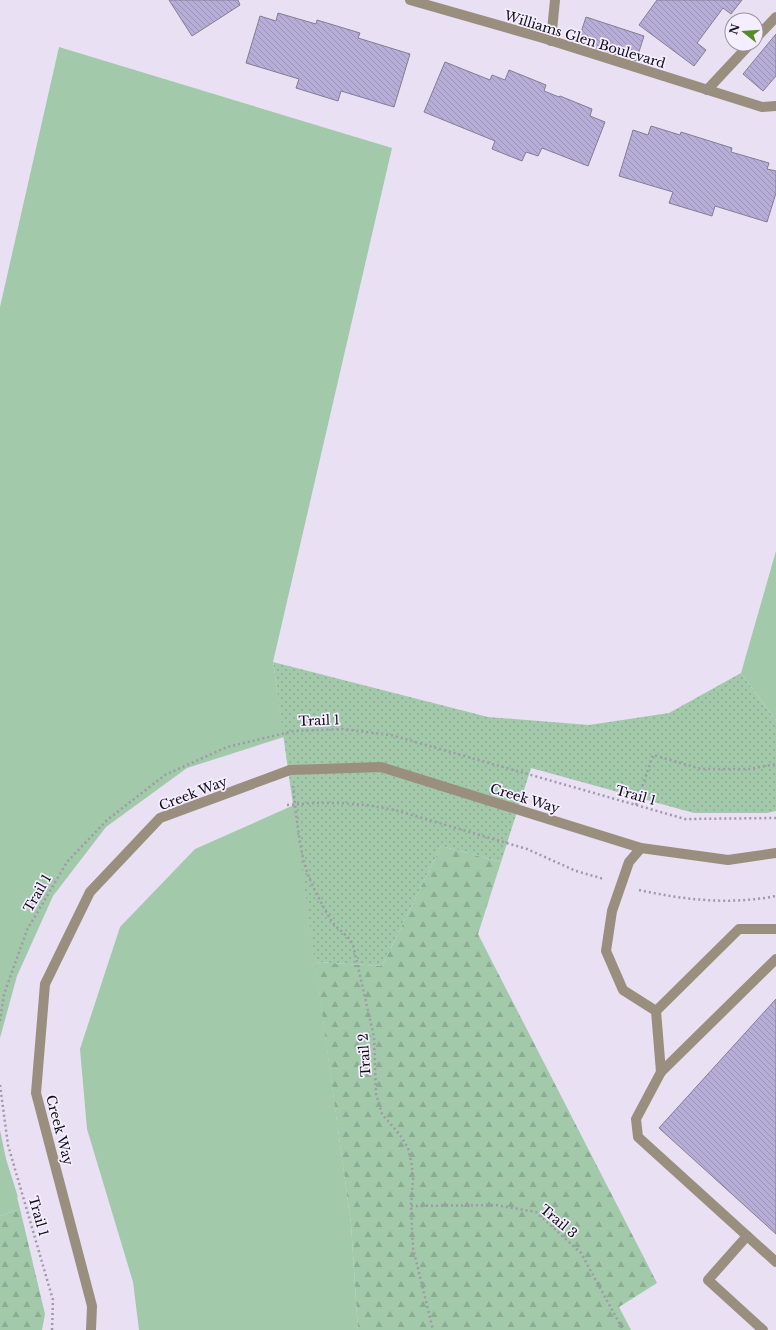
<svg xmlns="http://www.w3.org/2000/svg" width="776" height="1330" viewBox="0 0 776 1330" font-family="'Libre Baskerville',serif">
	<defs>
		<pattern id="forest-firs" width="22" height="20" patternUnits="userSpaceOnUse"><rect width="22" height="20" fill="#a3c9ab"/><path d="M5 1l3.5 6h-7zM16 11l3.5 6h-7z" fill="#8bab92"/></pattern>
		<pattern id="park-dots" width="8" height="8" patternUnits="userSpaceOnUse"><rect width="8" height="8" fill="#a3c9ab"/><path d="M2 2h.1M6 6h.1" fill="none" stroke="#8bab92" stroke-width="1.8" stroke-linecap="round"/></pattern>
		<pattern id="building-back-hatch" width="6" height="6" patternUnits="userSpaceOnUse"><rect width="6" height="6" fill="#b7aed8"/><path d="M-1 5l2 2M0 0l6 6M5-1l2 2" fill="none" stroke="#9c94b8"/></pattern>
	</defs>
	<rect width="100%" height="100%" fill="#e9e0f4"/>
	<g fill="#a3c9ab">
		<polygon points="59,47 392,148 273,662 284,737 187,768 106,827 53,896 17,976 0,1038 0,307"/>
		<polygon points="776,551 776,721 741,673"/>
		<polygon points="294,805 351,1224 358,1330 139,1330 133,1282 87,1129 80,1049 120,927 195,849"/>
		<polygon points="0,1130 6,1159 18,1197 17,1197 20,1209 0,1216"/>
	</g>
	<g fill="url(#forest-firs)">
		<polygon points="441,846 501,862 478,934 657,1283 619,1307 631,1330 358,1330 351,1224 315,962 382,966"/>
		<polygon points="20,1209 45,1314 42,1330 0,1330 0,1216"/>
	</g>
	<polygon fill="url(#park-dots)" points="273,662 488,717 589,725 669,713 741,673 776,721 776,811 767,813 694,813 531,768 501,862 441,846 382,966 315,962"/>
	<g fill="url(#building-back-hatch)" stroke="#827e92">
		<polygon points="169,0 238,0 240,5 192,36"/>
		<polygon points="657,0 742,0 731,14 723,8 697,43 706,50 694,66 639,25"/>
		<polygon points="278,13 316,24 317,20 360,33 358,38 410,54 394,107 341,91 338,101 296,88 299,79 246,63 260,16 276,21"/>
		<polygon points="586,17 644,36 636,61 578,42"/>
		<polygon points="776,34 776,76 763,91 743,74"/>
		<polygon points="445,62 490,80 492,75 505,80 509,70 546,85 544,91 559,97 560,96 592,109 590,116 605,122 588,166 542,148 538,156 526,152 522,161 492,149 495,141 424,112"/>
		<polygon points="651,126 680,135 681,132 732,148 731,152 769,163 767,169 776,171 776,193 767,222 715,206 712,216 669,203 673,192 619,176 633,130 648,135"/>
		<polygon points="776,999 776,1234 659,1128"/>
	</g>
	<g fill="none" stroke-linecap="round" stroke-linejoin="round">
		<g stroke="#a099a8" stroke-width="2.5" stroke-dasharray="2 3" stroke-linecap="butt">
			<path d="M 293,786 C 296,811 298,837 304,862 C 308,879 322,905 331,920 C 337,930 348,934 353,945 L 374,1037 L 376,1094 L 382,1114 L 400,1135 L 408,1148 L 412,1165 L 413,1179 L 411,1206 L 413,1248 L 433,1330"/>
			<polyline points="287,805 314,803 339,803 367,805 395,810 527,849 576,871 604,879"/>
			<polyline points="636,805 653,755 701,769 750,769 776,764"/>
			<path d="M 639,890 C 685,900 730,905 776,896"/>
			<polyline points="0,1021 4,994 27,930 67,862 107,820 165,775 227,747 294,731 343,729 391,735 685,819 776,818"/>
			<polyline points="0,1085 8,1145 53,1300 52,1330"/>
			<polyline points="411,1206 496,1205 536,1212 581,1253 623,1330"/>
		</g>
		<g stroke="#9a8f7e" stroke-width="10">
			<polyline points="641,848 629,862 612,911 606,951 623,990 656,1011 661,1072 636,1119 638,1137 776,1262"/>
			<polyline points="656,1011 739,929 776,929"/>
			<polyline points="661,1072 776,959"/>
			<polyline points="747,1236 708,1280 763,1330"/>
		</g>
		<g stroke="#9a8f7e" stroke-width="10">
			<polyline points="410,0 543,38 762,107 776,106"/>
			<polyline points="756,38 776,17"/>
			<polyline points="551,41 555,0"/>
			<polyline points="707,90 750,44"/>
			<polyline points="91,1330 92,1306 36,1093 45,984 90,892 160,818 290,770 381,767 641,848 728,860 776,853"/>
		</g>
	</g>
	<g text-anchor="middle" stroke-width="3.5" stroke-linejoin="round" paint-order="stroke">
		<g font-size="13" fill="#100d14" stroke="#f5eeff">
			<text transform="translate(585 39) rotate(17)" y="5">Williams Glen Boulevard</text>
			<text transform="translate(319 720) rotate(-2)" y="5">Trail 1</text>
			<text transform="translate(193 793) rotate(-21)" y="5">Creek Way</text>
			<text transform="translate(636 795) rotate(16)" y="5">Trail 1</text>
			<text transform="translate(525 798) rotate(17)" y="5">Creek Way</text>
			<text transform="translate(37 893) rotate(-60)" y="5">Trail 1</text>
			<text transform="translate(364 1055) rotate(-94)" y="5">Trail 2</text>
			<text transform="translate(60 1130) rotate(75)" y="5">Creek Way</text>
			<text transform="translate(39 1216) rotate(74)" y="5">Trail 1</text>
			<text transform="translate(559 1221) rotate(40)" y="5">Trail 3</text>
		</g>
	</g>
	<g transform="translate(744 32) rotate(287)"><circle r="19" fill="#f5eeff" stroke="#9994a1"/>
	<path d="M0-3L7 15L0 10L-7 15Z" fill="#548b25"/>
	<text y="-6" font-size="11" font-weight="bold" text-anchor="middle" fill="#100d14">N</text>
	</g>
</svg>
